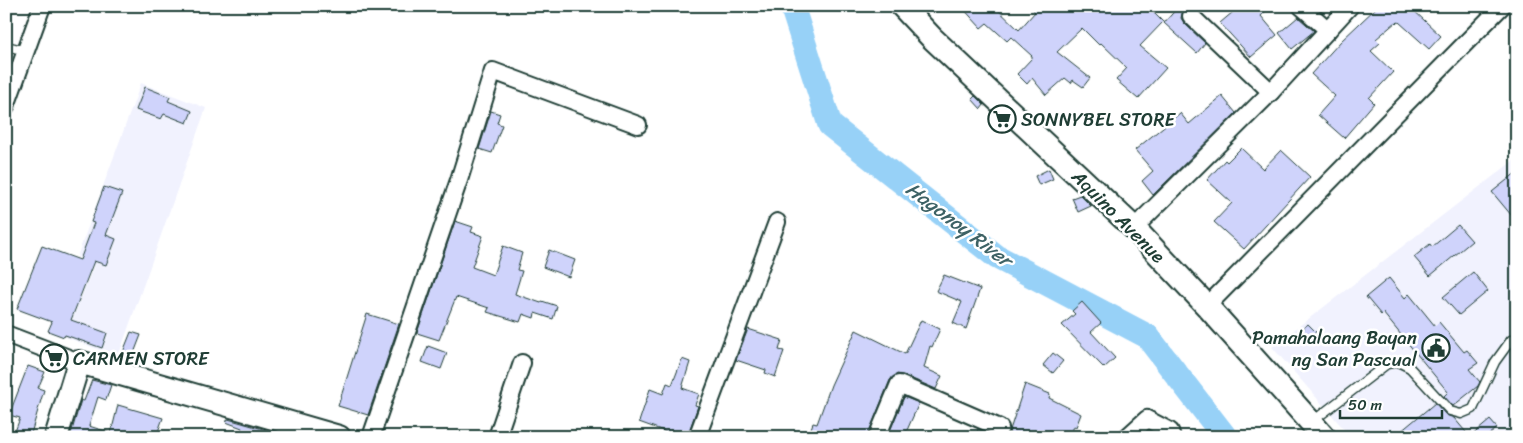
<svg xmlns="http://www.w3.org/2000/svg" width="1523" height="443" viewBox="0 0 1523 443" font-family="Sriracha,sans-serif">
	<rect width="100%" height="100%" fill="#fff"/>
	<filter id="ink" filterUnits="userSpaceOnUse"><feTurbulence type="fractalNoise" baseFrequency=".02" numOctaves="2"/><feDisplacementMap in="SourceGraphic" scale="10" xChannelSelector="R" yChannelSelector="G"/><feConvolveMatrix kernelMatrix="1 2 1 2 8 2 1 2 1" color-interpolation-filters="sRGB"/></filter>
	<g filter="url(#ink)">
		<g fill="#f1f2fe">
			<polygon points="141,83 206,108 118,357 65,337 94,265 77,257"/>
			<polygon points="1517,158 1517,433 1513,437 1351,437 1272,347"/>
		</g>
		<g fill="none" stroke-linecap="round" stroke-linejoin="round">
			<polyline stroke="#97d1f7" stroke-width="25" points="792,6 830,125 997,257 1147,336 1225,437"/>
		</g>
		<g fill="#cfd3fb" stroke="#1f3d34">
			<polygon points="961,6 994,6 1019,30 1035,12 1030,6 1147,6 1163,22 1140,46 1166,68 1138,99 1116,80 1127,68 1101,43 1099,45 1082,28 1057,52 1090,78 1083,87 1073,80 1071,83 1065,78 1046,95 1032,78 1027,84 1017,74 1032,58 1032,56 1011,37 1007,41 987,23 981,28"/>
			<polygon points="1179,6 1192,6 1183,10 1181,18 1184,23 1205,43 1197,53 1164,23"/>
			<polygon points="1240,6 1270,6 1261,16 1277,35 1251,57 1220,23"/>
			<polygon points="1378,6 1409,6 1441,36 1429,49 1399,22 1397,23 1396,22 1376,39 1380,43 1371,51 1393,72 1369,98 1374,103 1344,138 1318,115 1335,96 1311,74 1341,41"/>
			<polygon points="1298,17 1314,31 1292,49 1279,33"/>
			<polygon points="145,87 170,97 168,101 192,111 187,123 164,114 161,119 136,110"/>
			<polygon points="975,96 984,105 981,109 972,99"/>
			<polygon points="1222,96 1236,113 1153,195 1142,181 1153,171 1135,150 1180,113 1189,124"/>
			<polygon points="491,111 500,114 497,123 502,125 492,153 479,149"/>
			<polygon points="1241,148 1263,169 1281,150 1310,177 1244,249 1214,222 1232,203 1207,180 1225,160 1227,162"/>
			<polygon points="1049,169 1053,179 1039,185 1035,176"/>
			<polygon points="1517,172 1517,222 1492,192"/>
			<polygon points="104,187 122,193 106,235 116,239 106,265 94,261 71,320 107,333 102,348 65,335 64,337 48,331 52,322 17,309 42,246 80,260 94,223 91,222"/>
			<polygon points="1080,195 1091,206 1078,212 1072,198"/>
			<polygon points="455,221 473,227 471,232 483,236 472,267 493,275 503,246 522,253 517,270 522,271 515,294 541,303 542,301 557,306 553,319 535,313 534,318 523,314 520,322 487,312 489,308 456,297 439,340 417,333"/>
			<polygon points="1458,225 1472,241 1430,276 1414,257 1430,244 1432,247"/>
			<polygon points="549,250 575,260 569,277 543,267"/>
			<polygon points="1473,272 1488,291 1459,315 1443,297"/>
			<polygon points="944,275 980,289 966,329 953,323 962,302 936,291"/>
			<polygon points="1389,278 1405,298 1409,294 1435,326 1439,322 1464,352 1467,350 1478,363 1469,369 1480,382 1478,386 1453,406 1444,396 1448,392 1383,313 1381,315 1366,297"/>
			<polygon points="1082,302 1101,323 1091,332 1115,358 1104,368 1062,325 1075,314 1072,311"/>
			<polygon points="367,314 399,324 368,415 338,406"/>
			<polygon points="921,320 940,329 932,347 930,346 924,368 942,376 936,389 903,375 897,374 890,380 867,437 815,437 809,434 813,423 817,424 831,385 856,330 905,354"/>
			<polygon points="1308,324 1316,332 1307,340 1299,332"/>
			<polygon points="748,329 782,340 779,350 784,351 775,377 765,373 766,370 736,360"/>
			<polygon points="131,332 141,335 131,361 121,357"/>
			<polygon points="428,346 447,353 441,369 422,362"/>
			<polygon points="1053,353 1063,361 1053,373 1043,365"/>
			<polygon points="682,359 690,362 682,388 699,394 695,405 698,406 687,437 680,437 639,422 650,389 663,394 667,383 672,385"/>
			<polygon points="28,366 45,372 38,388 44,390 30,437 13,437 20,418 9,415"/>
			<polygon points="92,380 111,385 106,400 98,397 89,426 111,433 118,405 163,418 156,437 70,437 81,400 84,401"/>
			<polygon points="1025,384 1050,394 1049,398 1081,414 1076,427 1074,426 1070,437 1020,437 1009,433"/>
			<polygon points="904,397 919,403 904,437 899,437 890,431"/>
			<polygon points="1435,403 1446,415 1454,418 1470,437 1490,420 1497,428 1487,437 1394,437"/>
			<polygon points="228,419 291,437 239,437 242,428 226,422"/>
			<polygon points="978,429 994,436 994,437 975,437"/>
		</g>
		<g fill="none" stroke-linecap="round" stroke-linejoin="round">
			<g stroke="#1f3d34" stroke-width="11">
				<g id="lane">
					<polyline points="6,46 27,51"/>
					<polyline points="1313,421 1387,364 1398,362 1410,368 1450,411 1461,414 1473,409 1495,362 1511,340"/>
				</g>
			</g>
			<g stroke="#1f3d34" stroke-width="20">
				<g id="street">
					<polyline points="1301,6 1328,30"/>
					<polyline points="1191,16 1271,92"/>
					<polyline points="6,106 42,6"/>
					<polyline points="1134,228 1271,92 1350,6"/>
					<polyline points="1207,306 1502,6"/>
					<polyline points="6,334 79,362"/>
					<polyline points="371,437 459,180 493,71 638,125"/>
					<polyline points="497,437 522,363"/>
					<polyline points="697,437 777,222"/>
					<polyline points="877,437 899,384 1000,428"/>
					<polyline points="1127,437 1147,419 1170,431 1172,437"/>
				</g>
			</g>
			<g stroke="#1f3d34" stroke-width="26">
				<g id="secondary">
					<polyline points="902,6 932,38 1134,228 1207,306 1324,437"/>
					<polyline points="56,437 79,362 339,437"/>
				</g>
			</g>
			<use href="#lane" stroke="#fff" stroke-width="8"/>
			<use href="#street" stroke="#fff" stroke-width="16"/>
			<use href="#secondary" stroke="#fff" stroke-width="22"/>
		</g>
	</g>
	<defs>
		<g id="supermarket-ring" transform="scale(1.4375)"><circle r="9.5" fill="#fff" stroke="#1f3d34" stroke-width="1.5"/><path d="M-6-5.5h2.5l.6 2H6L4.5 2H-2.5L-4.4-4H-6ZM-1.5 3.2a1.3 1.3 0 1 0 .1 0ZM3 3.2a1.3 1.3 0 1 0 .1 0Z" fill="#1f3d34"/></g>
		<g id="civic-ring" transform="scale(1.4375)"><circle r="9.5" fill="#fff" stroke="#1f3d34" stroke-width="1.5"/><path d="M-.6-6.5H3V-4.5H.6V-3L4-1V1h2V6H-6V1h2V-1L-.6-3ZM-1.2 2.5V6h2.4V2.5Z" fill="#1f3d34"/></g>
	</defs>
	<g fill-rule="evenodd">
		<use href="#supermarket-ring" x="1002" y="119"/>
		<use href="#civic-ring" x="1436" y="348"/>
		<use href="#supermarket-ring" x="54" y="358"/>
	</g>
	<g text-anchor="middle" stroke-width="5" stroke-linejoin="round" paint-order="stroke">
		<g font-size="19" fill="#1f3d34" stroke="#fff" text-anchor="start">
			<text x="1021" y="126">SONNYBEL STORE</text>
			<text x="1417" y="344" text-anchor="end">Pamahalaang Bayan<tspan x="1417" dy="22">ng San Pascual</tspan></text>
			<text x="73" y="365">CARMEN STORE</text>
		</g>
		<g font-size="19" fill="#1f3d34" stroke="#fff">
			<text transform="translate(1119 216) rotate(45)" y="7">Aquino Avenue</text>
		</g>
		<g font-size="20" font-style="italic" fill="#3d6265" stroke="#fff">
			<text transform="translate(959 224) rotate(37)" y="7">Hagonoy River</text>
		</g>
	</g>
	<rect width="1523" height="443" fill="none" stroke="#fff" stroke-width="25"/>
	<rect x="12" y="12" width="1498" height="418" fill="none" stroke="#1f3d34" stroke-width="2" filter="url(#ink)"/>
	<path d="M1340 410v8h102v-8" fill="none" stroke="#1f3d34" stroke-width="2.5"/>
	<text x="1348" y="410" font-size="15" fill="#1f3d34" stroke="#ffffff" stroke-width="4" paint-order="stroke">50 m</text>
</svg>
